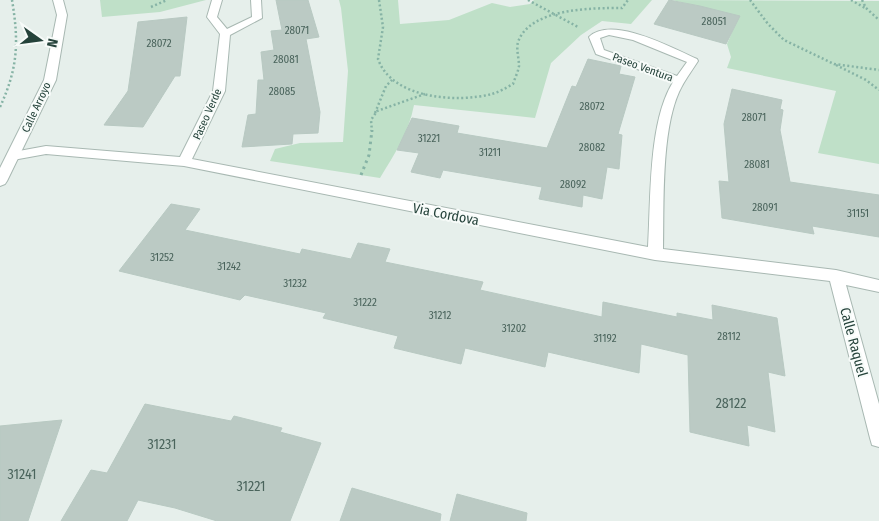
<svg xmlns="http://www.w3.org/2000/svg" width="879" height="521" viewBox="0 0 879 521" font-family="'Fira Sans Condensed',sans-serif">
	<rect width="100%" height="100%" fill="#e6efeb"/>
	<g fill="#bfe0c8">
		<polygon points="100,0 206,0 160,12 102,17"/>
		<path d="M 339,0 L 398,0 L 400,24 L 449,20 L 492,3 L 510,7 L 530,4 L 534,0 L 652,0 L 631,24 L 602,21 L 581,35 L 551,63 L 535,118 L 414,105 C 409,132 394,155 380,178 L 270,161 L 275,149 L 300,143 L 343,142 L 348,71 L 341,8 Z"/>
		<polygon points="672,0 879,1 879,164 818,153 836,91 727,68 731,57 727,44 739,16"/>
	</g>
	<g fill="#bbcac4" stroke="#b8c9c2">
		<polygon points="276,0 308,0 319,37 306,39 320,112 318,133 293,134 292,144 242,147 248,115 256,114 258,80 264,80 261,52 274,50 271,31 282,30"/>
		<polygon points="669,0 700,6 740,16 726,44 654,24"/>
		<polygon points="187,17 180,76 175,76 143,127 104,125 128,91 138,22"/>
		<polygon points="588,59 621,66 619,74 635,77 618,134 622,135 619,169 607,167 602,199 583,195 582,207 539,199 542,187 443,170 440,178 411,172 419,153 397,150 412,118 459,126 457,133 547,148 572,86 576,87"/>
		<polygon points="732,89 782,100 780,109 783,110 780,130 790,182 879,195 879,237 812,226 814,234 722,218 719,181 729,182 724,124"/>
		<polygon points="171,204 200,209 185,230 300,254 302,249 351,259 358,243 390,249 385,262 483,282 480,290 602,317 603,302 677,317 677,313 713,320 712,305 777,318 785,376 768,372 775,432 747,425 749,446 690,432 688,355 641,344 639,373 548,352 545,367 465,348 461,364 394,348 398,336 323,318 326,313 245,295 240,300 119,271"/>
		<polygon points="145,404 231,421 234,416 282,428 280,432 321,443 290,521 217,521 175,508 138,500 127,521 61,521 91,470 107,473"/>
		<polygon points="62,420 28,521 0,521 0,426"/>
		<polygon points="352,488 441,514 440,521 340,521"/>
		<polygon points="457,494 527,513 526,521 450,521"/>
	</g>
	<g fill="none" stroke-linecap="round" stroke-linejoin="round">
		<g stroke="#a8b8b2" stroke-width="2">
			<path id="minor" d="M 212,0 L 222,0 L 217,17 L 227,29 L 252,17 L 251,0 L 261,0 L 262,18 L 230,35 L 225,91 L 192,159 L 648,247 C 651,200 648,122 673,82 L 596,54 L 589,37 C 612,15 672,48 697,59 L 698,61 C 691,72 684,81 679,92 C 661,132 664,205 663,249 L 836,270 L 879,280 L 879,292 L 846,285 L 879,404 L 879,447 L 872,445 L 870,438 L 830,281 L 655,260 L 184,166 L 46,154 L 13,160 L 8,159 L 7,156 L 8,153 L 46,146 L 180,157 L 213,91 L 220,34 L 207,17 ZM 609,35 L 633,40 L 687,62 L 677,76 L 604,50 L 600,38 Z"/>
		</g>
		<g stroke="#a8b8b2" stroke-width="2">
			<polygon id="tertiary" points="53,0 63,0 67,15 56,80 7,181 5,184 0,186 0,168 44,80 57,15"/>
		</g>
		<g stroke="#86b3a5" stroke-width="2.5" stroke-dasharray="2 2.5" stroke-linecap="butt">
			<path d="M 379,0 L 383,27 L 378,59 C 392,99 457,103 492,94 C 499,92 506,88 513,84 C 515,78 518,72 519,66 C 519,58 516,50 518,42 C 530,8 592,8 622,8 L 628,0"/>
			<polyline points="528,0 578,27"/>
			<polyline points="750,0 768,24 784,40 834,64 879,70"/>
			<polyline points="851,0 865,8"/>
			<polyline points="862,0 866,8 879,20"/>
			<polyline points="151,7 167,0"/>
			<polyline points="836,65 866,80 879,90"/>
			<path d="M 0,107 C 18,68 19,42 12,0"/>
			<polyline points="375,113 386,86 392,80"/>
			<polyline points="372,132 371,120 377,111 425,94"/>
		</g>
		<polyline stroke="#86b3a5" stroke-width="3" stroke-dasharray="2.5 4" stroke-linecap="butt" points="361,175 369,155 372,130"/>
		<use href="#minor" fill="#fff" fill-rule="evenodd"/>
		<use href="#tertiary" fill="#fff" fill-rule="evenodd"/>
	</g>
	<g text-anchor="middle" stroke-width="4" stroke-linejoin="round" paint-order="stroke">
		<g font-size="11" fill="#4a645c">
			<text x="714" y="25">28051</text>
			<text x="297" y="34">28071</text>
			<text x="159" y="47">28072</text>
			<text x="286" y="63">28081</text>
			<text x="282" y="95">28085</text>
			<text x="592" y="110">28072</text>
			<text x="754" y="121">28071</text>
			<text x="429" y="142">31221</text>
			<text x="592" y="151">28082</text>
			<text x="490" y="156">31211</text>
			<text x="757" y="168">28081</text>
			<text x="573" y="188">28092</text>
			<text x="765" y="211">28091</text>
			<text x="858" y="217">31151</text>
			<text x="162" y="261">31252</text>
			<text x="229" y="270">31242</text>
			<text x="295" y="287">31232</text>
			<text x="365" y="306">31222</text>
			<text x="440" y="319">31212</text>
			<text x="514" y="332">31202</text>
			<text x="729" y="340">28112</text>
			<text x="605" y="342">31192</text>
		</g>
		<g font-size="11" fill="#24423a" stroke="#f7fbf9">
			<text transform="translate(643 67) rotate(20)" y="4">Paseo Ventura</text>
			<text transform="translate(36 107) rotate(-65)" y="4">Calle Arroyo</text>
			<text transform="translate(207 114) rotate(-66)" y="4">Paseo Verde</text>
		</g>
		<g font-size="14" fill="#24423a" stroke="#f7fbf9">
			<text transform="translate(446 214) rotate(11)" y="5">Via Cordova</text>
			<text transform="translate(854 342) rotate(75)" y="5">Calle Raquel</text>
		</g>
		<g font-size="14" fill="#4a645c">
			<text x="731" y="408">28122</text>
			<text x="162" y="449">31231</text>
			<text x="22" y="479">31241</text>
			<text x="251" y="491">31221</text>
		</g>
	</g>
	<g transform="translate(40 40) rotate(104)" stroke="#f7fbf9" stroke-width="4" paint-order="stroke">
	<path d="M0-4L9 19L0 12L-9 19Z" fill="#24423a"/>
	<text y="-8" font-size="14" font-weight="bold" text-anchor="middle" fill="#24423a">N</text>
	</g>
</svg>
